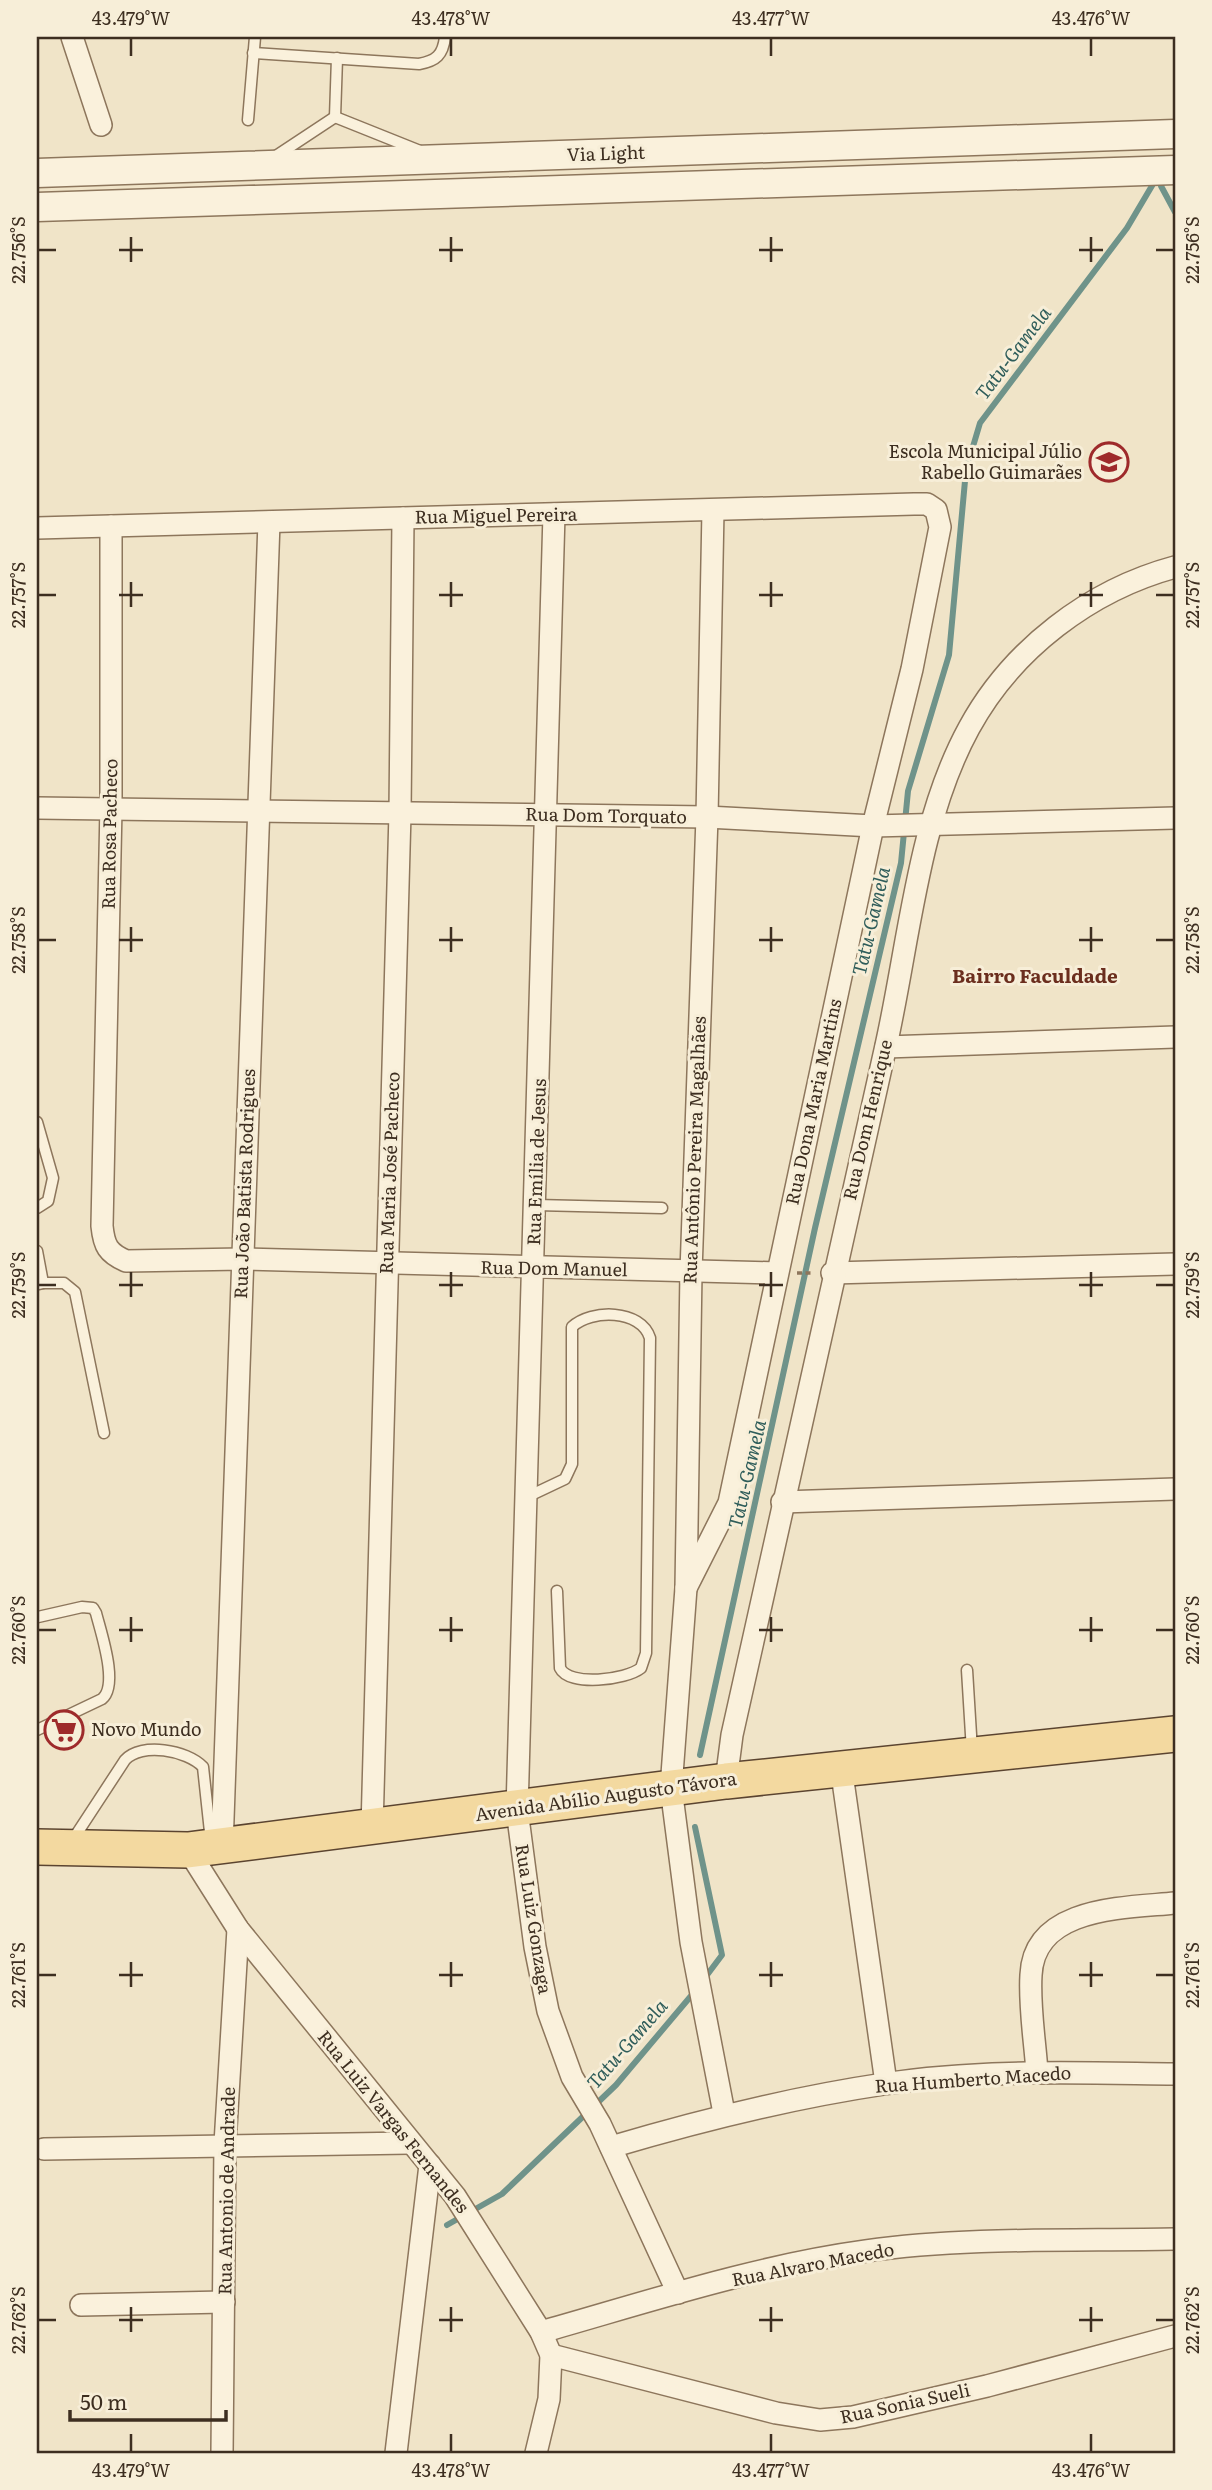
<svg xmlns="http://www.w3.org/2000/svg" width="1212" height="2490" viewBox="0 0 1212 2490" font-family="Literata,serif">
	<rect width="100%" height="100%" fill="#f0e4c8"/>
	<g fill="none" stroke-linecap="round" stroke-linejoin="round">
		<g stroke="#6f938a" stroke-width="6">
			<polyline points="1164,177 1161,186 1175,212"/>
			<polyline points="700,1755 815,1228 901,863 908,791 949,655 966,470 980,423 1127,228 1156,179"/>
			<polyline points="695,1827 722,1955 704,1979"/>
			<polyline points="447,2225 502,2194 616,2085 696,1990"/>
		</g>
		<g stroke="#8d765c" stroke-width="13">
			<g id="service">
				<path d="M 253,53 L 419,64 C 436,61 443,55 445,37"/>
				<polyline points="335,117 420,151"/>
				<polyline points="335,117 337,58"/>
				<polyline points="248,120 255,37"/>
				<polyline points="273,158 335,117"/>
				<polyline points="37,1122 53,1178 48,1201 37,1208"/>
				<polyline points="536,1205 662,1208"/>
				<polyline points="37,1251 43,1283 39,1284"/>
				<polyline points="43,1283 64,1283 75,1292 104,1433"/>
				<path d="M 527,1497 L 565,1479 L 572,1464 L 572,1327 C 591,1309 641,1309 650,1338 L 646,1653 L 641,1668 C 626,1680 569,1687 560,1668 L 557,1591"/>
				<polyline points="967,1670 972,1751"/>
				<path d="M 37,1730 L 102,1699 C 119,1685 101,1633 96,1613 L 93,1608 L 82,1607 L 38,1617"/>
				<path d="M 72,1841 L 125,1760 C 141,1742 187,1750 203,1767 L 211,1841"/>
			</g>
		</g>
		<g stroke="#8d765c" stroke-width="24">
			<g id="minor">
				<polyline points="72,37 101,125"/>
				<polyline points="713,510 707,817 691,1272 686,1588 671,1788 691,1942 724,2113"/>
				<polyline points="554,514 517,1810 535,1947 548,2011 572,2077 600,2124 678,2293"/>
				<path d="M 111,526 L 111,808 L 102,1226 C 104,1246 108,1253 126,1261 L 242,1259 L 777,1273"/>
				<polyline points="37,528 914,504 927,504 936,510 940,527 912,669 873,826 729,1503 686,1588"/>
				<polyline points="37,808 707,817 873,826 1175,818"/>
				<polyline points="886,1047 1175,1037"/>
				<polyline points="832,1273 1175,1264"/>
				<polyline points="782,1502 1175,1489"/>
				<polyline points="841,1767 886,2083"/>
				<path d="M 726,1781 L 732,1735 C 781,1506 833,1278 885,1050 C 909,945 917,823 969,728 C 1012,649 1090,590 1175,567"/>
				<polyline points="372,1828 400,813 403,518"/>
				<polyline points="222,1847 269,522"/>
				<polyline points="188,1850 238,1929 455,2196 541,2332 551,2355 549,2399 536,2453"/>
				<path d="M 1037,2072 C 1035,2041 1029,2007 1031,1975 C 1034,1906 1126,1908 1175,1903"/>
				<path d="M 611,2147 C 702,2120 790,2098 884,2084 C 980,2069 1079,2073 1175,2074"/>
				<polyline points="44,2149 410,2143"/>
				<polyline points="81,2305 224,2302"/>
				<path d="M 541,2332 C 647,2302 756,2266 866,2251 C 965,2237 1075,2241 1175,2239"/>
				<polyline points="551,2355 776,2413 820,2420 853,2417 987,2386 1175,2336"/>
				<polyline points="222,2453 225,2144 238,1929"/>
				<polyline points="396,2453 430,2165"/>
			</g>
		</g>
		<g stroke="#8d765c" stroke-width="31">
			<g id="tertiary">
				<polyline points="37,173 1175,134"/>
				<polyline points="37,207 1175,170"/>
			</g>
		</g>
		<g stroke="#5b4430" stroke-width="38">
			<polyline id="primary" points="37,1847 188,1850 726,1781 1175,1734"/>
		</g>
		<polyline stroke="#8d765c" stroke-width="3.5" stroke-dasharray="5 3.5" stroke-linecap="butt" points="797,1273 813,1273"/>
		<use href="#service" stroke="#faf1dc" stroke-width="10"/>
		<use href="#minor" stroke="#faf1dc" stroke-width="21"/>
		<use href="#tertiary" stroke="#faf1dc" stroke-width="28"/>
		<use href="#primary" stroke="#f3d9a0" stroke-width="35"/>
	</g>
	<path fill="none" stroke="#3d2e20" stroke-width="2.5" d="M 131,38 L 131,56M 451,38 L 451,56M 771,38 L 771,56M 1091,38 L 1091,56M 131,237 L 131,262M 451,237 L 451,262M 771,237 L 771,262M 1091,237 L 1091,262M 38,250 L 56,250M 119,250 L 143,250M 439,250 L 463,250M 759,250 L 783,250M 1079,250 L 1103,250M 1156,250 L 1174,250M 131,582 L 131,607M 451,582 L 451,607M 771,582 L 771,607M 1091,582 L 1091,607M 38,595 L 56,595M 119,595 L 143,595M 439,595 L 463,595M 759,595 L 783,595M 1079,595 L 1103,595M 1156,595 L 1174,595M 131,927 L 131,952M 451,927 L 451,952M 771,927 L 771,952M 1091,927 L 1091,952M 38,940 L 56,940M 119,940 L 143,940M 439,940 L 463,940M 759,940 L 783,940M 1079,940 L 1103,940M 1156,940 L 1174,940M 131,1272 L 131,1297M 451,1272 L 451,1297M 771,1272 L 771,1297M 1091,1272 L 1091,1297M 38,1285 L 56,1285M 119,1285 L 143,1285M 439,1285 L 463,1285M 759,1285 L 783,1285M 1079,1285 L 1103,1285M 1156,1285 L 1174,1285M 131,1617 L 131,1642M 451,1617 L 451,1642M 771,1617 L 771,1642M 1091,1617 L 1091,1642M 38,1630 L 56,1630M 119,1630 L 143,1630M 439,1630 L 463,1630M 759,1630 L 783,1630M 1079,1630 L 1103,1630M 1156,1630 L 1174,1630M 131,1962 L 131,1987M 451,1962 L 451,1987M 771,1962 L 771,1987M 1091,1962 L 1091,1987M 38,1975 L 56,1975M 119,1975 L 143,1975M 439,1975 L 463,1975M 759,1975 L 783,1975M 1079,1975 L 1103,1975M 1156,1975 L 1174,1975M 131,2307 L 131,2332M 451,2307 L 451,2332M 771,2307 L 771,2332M 1091,2307 L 1091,2332M 38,2320 L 56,2320M 119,2320 L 143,2320M 439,2320 L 463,2320M 759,2320 L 783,2320M 1079,2320 L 1103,2320M 1156,2320 L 1174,2320M 131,2434 L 131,2452M 451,2434 L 451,2452M 771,2434 L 771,2452M 1091,2434 L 1091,2452"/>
	<defs>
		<g id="school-ring" transform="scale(2.0125)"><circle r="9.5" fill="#f7eed8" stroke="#9e2a2b" stroke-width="1.5"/><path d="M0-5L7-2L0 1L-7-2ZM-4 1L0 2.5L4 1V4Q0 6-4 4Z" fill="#9e2a2b"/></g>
		<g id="supermarket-ring" transform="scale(2.0125)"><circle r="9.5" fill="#f7eed8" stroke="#9e2a2b" stroke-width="1.5"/><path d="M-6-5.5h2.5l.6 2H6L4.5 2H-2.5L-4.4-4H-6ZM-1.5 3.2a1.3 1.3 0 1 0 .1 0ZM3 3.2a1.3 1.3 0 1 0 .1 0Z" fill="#9e2a2b"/></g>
	</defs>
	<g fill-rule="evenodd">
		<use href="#school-ring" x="1109" y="462"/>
		<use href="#supermarket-ring" x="64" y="1730"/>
	</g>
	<g text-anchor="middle" stroke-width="6" stroke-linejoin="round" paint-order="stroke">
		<g font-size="18" fill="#3d2e20" stroke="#f7eed8">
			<text transform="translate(606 154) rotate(-2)" y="6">Via Light</text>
			<text transform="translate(496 516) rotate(-1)" y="6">Rua Miguel Pereira</text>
			<text transform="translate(606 816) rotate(1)" y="6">Rua Dom Torquato</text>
			<text transform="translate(110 834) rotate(-89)" y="6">Rua Rosa Pacheco</text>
			<text transform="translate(814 1102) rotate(-78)" y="6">Rua Dona Maria Martins</text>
			<text transform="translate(868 1120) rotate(-77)" y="6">Rua Dom Henrique</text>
			<text transform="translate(695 1150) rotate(-88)" y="6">Rua Antônio Pereira Magalhães</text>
			<text transform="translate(537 1162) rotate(-88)" y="6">Rua Emília de Jesus</text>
			<text transform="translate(390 1173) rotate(-88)" y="6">Rua Maria José Pacheco</text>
			<text transform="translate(245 1184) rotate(-88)" y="6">Rua João Batista Rodrigues</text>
			<text transform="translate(554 1269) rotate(1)" y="6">Rua Dom Manuel</text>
			<text transform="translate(606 1797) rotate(-8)" y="6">Avenida Abílio Augusto Távora</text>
			<text transform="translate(533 1919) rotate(81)" y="6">Rua Luiz Gonzaga</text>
			<text transform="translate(973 2080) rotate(-4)" y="6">Rua Humberto Macedo</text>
			<text transform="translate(393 2122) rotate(51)" y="6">Rua Luiz Vargas Fernandes</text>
			<text transform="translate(227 2191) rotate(-89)" y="6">Rua Antonio de Andrade</text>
			<text transform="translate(813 2265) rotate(-11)" y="6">Rua Alvaro Macedo</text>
			<text transform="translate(905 2404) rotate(-12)" y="6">Rua Sonia Sueli</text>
		</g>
		<g font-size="18" fill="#3d2e20" stroke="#f7eed8" text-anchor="end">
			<text x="1082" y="458">Escola Municipal Júlio<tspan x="1082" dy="21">Rabello Guimarães</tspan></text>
			<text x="91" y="1736" text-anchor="start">Novo Mundo</text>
		</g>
		<g font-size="19" font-style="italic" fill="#2f5d5a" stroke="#f7eed8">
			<text transform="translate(1013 353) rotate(-53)" y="7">Tatu-Gamela</text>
			<text transform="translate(871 921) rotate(-77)" y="7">Tatu-Gamela</text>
			<text transform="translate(747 1474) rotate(-77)" y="7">Tatu-Gamela</text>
			<text transform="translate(627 2044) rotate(-49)" y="7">Tatu-Gamela</text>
		</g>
		<g font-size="19" font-weight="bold" fill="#6b2e1e" stroke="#f7eed8">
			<text x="1035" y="983">Bairro Faculdade</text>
		</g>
	</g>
	<rect width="1212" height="2490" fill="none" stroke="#f7eed8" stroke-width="77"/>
	<path d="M70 2410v10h156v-10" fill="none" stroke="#3d2e20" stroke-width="3.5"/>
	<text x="80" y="2410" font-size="21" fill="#3d2e20" stroke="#f7eed8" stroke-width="5" paint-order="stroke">50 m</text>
	<rect x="38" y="38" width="1136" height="2414" fill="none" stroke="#3d2e20" stroke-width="2.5"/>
	<g font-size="18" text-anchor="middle" fill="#3d2e20">
		<text x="131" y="25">43.479°W</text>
		<text x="451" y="25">43.478°W</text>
		<text x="771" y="25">43.477°W</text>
		<text x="1091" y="25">43.476°W</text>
		<text transform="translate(19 250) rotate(-90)" y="6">22.756°S</text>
		<text transform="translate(1193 250) rotate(-90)" y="6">22.756°S</text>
		<text transform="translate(19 595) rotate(-90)" y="6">22.757°S</text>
		<text transform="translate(1193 595) rotate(-90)" y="6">22.757°S</text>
		<text transform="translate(19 940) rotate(-90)" y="6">22.758°S</text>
		<text transform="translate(1193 940) rotate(-90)" y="6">22.758°S</text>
		<text transform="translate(19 1285) rotate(-90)" y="6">22.759°S</text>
		<text transform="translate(1193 1285) rotate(-90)" y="6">22.759°S</text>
		<text transform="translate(19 1630) rotate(-90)" y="6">22.760°S</text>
		<text transform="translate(1193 1630) rotate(-90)" y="6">22.760°S</text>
		<text transform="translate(19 1975) rotate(-90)" y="6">22.761°S</text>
		<text transform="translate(1193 1975) rotate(-90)" y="6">22.761°S</text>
		<text transform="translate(19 2320) rotate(-90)" y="6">22.762°S</text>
		<text transform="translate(1193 2320) rotate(-90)" y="6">22.762°S</text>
		<text x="131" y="2477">43.479°W</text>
		<text x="451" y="2477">43.478°W</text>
		<text x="771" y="2477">43.477°W</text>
		<text x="1091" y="2477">43.476°W</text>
	</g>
</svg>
